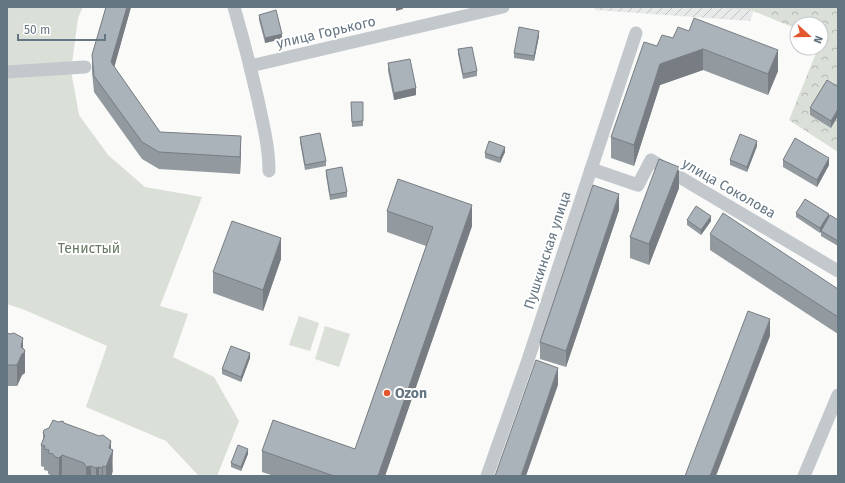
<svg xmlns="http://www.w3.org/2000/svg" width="845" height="483" viewBox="0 0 845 483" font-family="'Fira Sans',sans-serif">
	<defs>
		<pattern id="industrial-furrows" width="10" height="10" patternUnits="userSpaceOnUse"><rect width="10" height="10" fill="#e8e9e9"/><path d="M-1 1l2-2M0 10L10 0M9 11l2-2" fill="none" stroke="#c0c1c2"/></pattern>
		<pattern id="forest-crowns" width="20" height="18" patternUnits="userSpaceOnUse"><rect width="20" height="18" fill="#dadfd7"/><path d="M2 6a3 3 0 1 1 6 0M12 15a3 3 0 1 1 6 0" fill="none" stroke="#b4b9b4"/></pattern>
	</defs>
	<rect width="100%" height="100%" fill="#fafaf8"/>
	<polygon fill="url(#industrial-furrows)" points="595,7 755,7 750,21 595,10"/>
	<g fill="#dadfd7">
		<polygon points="7,7 83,7 78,18 71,71 79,115 108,155 145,187 202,197 160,306 188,314 173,357 214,377 239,421 217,476 199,476 166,441 86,407 107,346 25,310 7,304"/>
		<polygon points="299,316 319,323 310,351 289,345"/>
		<polygon points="325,326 350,334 339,367 315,359"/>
	</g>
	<polygon fill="url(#forest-crowns)" points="709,7 838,7 838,152 789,120 818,48 821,48 821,24 797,24 797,29 751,10"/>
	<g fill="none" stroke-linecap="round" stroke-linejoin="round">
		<g stroke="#c3c8cc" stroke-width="13">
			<path d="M 234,7 C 243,38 251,69 258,100 C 263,124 269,147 269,171"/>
			<polyline points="250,66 503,7"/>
			<polyline points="7,72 85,67"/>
			<polyline points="591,169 638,185 651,160 838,271"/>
			<polyline points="487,476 527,363 636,33"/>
			<polyline points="804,476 838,395"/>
		</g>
	</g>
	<g fill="#929a9f">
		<polygon points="106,7 131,7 114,67 160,132 241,152 240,174 159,169 142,159 94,92 92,72 92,55"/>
		<polygon points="259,15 282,39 265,43 259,20"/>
		<polygon points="539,36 534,61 514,58 514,53"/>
		<polygon points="673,38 778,71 768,95 703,70 660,85 634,166 611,158 611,137 657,46"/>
		<polygon points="458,49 477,71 477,76 463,79 458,54"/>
		<polygon points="388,63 416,95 394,100 388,71"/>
		<polygon points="838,87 831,128 810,115 810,108"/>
		<polygon points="351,102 363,102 363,126 352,127"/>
		<polygon points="300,137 326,161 326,166 305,170 300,142"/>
		<polygon points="757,146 747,172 730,165 730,160"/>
		<polygon points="505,152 500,163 485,158 485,153"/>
		<polygon points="783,160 829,165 817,187 783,167"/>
		<polygon points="326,170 347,192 347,197 330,200 326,175"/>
		<polygon points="679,188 649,265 630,258 630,237"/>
		<polygon points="619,210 566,367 540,359 540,342"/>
		<polygon points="387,211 472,226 385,476 274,476 262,472 262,451 355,449 426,246 387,232"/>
		<polygon points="796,213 838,220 838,246 821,236 821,232 820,233 796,217"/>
		<polygon points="687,220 711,221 701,235 687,225"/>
		<polygon points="710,234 838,289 838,334 710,250"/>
		<polygon points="281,259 263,311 213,293 213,272"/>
		<polygon points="7,333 10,334 23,348 25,373 22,375 17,386 7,386"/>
		<polygon points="250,358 241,382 222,374 222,369"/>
		<polygon points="64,423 111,449 113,471 112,474 111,476 53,476 48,474 48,471 44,470 44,467 41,466 41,445 43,440 43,433"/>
		<polygon points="248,454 241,471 231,467 231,463"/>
	</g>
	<g fill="#777d82">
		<polygon points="127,7 131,7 111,79 111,62"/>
		<polygon points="401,7 403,7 403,9 396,11 396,8"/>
		<polygon points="539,31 539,36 534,61 534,56"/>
		<polygon points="282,34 282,39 265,43 265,38"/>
		<polygon points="703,49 703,70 660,85 634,166 634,145 660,64"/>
		<polygon points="778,50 778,71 768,95 768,74"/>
		<polygon points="416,88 416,95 394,100 394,93"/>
		<polygon points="838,109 838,116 831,128 831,121"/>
		<polygon points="241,136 241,152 240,174 240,157"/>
		<polygon points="757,141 757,146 747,172 747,167"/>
		<polygon points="505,147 505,152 500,163 500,158"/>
		<polygon points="829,158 829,165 817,187 817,180"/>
		<polygon points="679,167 679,188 649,265 649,244"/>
		<polygon points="619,194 619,210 566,367 566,351"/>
		<polygon points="472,205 472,226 385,476 378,476"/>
		<polygon points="829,214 829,219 820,233 820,228"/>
		<polygon points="711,216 711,221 701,235 701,230"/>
		<polygon points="281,238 281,259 263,311 263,290"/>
		<polygon points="770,319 770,336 716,476 710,476"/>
		<polygon points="23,338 23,353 25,352 25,373 22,375 17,386 17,365"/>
		<polygon points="250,353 250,358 241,382 241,377"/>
		<polygon points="558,368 558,385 526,476 521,476"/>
		<polygon points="111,441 111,454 113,450 112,474 111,476 106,476 106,467 109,448"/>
		<polygon points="248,449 248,454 241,471 241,467"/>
		<polygon points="62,455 62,476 59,476 59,458"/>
		<polygon points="91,466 91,476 86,476 86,467"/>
		<polygon points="103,466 103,476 102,476 102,468"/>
		<polygon points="99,467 99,476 96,476 96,468"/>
	</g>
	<g fill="#aab3b9" stroke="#777d82">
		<polygon points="106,7 127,7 111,62 160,132 241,136 240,157 159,152 142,142 94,76 92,55"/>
		<polygon points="276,10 282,34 265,38 259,15"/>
		<polygon points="694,18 778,50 768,74 703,49 660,64 634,145 611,137 644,42 657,46 662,35 673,38 678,27 689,31"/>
		<polygon points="519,27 539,31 534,56 514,53"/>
		<polygon points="472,47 477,71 463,74 458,49"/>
		<polygon points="410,59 416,88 394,93 388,63"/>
		<polygon points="827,80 838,87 838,109 831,121 810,108"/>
		<polygon points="351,102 363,102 363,121 352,122"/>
		<polygon points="320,133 326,161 305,165 300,137"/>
		<polygon points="740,134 757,141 747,167 730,160"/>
		<polygon points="795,138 829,158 817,180 783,160"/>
		<polygon points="489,141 505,147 500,158 485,153"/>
		<polygon points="659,159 679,167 649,244 630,237"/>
		<polygon points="342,167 347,192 330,195 326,170"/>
		<polygon points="398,179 472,205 378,476 334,476 262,451 273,420 355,449 433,227 387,211"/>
		<polygon points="593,185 619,194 566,351 540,342"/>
		<polygon points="805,199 829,214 820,228 796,213"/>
		<polygon points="696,206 711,216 701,230 687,220"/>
		<polygon points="723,213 838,289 838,317 710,234"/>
		<polygon points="830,215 838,220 838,241 821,231"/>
		<polygon points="232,221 281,238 263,290 213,272"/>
		<polygon points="748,311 770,319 710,476 685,476"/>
		<polygon points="7,333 10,334 14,333 23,338 21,347 24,349 25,352 22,354 17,365 7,365"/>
		<polygon points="231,346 250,353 241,377 222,369"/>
		<polygon points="536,360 558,368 521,476 495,476"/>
		<polygon points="53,420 58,422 63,421 64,423 94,434 99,436 103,435 111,441 109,448 113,450 112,453 110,457 106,467 103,466 102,468 99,467 96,468 91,466 86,467 84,463 62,455 59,458 55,457 53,454 48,453 49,450 44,449 45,446 41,445 45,435 43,433 44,430 49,428"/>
		<polygon points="238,445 248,449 241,467 231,463"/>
	</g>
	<circle fill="#e4572e" stroke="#fff" stroke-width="1.5" cx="387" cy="393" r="4"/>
	<g text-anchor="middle" stroke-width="4" stroke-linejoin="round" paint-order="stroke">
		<g font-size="14" fill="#657683" stroke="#fff">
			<text transform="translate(326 32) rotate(-13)" y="5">улица Горького</text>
			<text transform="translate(729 188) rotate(30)" y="5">улица Соколова</text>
			<text transform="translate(547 250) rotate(-72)" y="5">Пушкинская улица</text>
		</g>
		<g font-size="14" fill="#687a64" stroke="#fff">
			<text x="89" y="253">Тенистый</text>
		</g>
		<g font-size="14" font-weight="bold" fill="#657683" stroke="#fff" text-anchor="start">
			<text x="395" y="398">Ozon</text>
		</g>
	</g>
	<rect width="845" height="483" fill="none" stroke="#657683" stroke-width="16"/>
	<g transform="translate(809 36) rotate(111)"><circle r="19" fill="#ffffff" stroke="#c1c8cd"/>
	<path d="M0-3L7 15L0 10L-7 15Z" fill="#e4572e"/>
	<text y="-6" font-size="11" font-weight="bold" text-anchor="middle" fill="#657683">N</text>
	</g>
	<path d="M18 34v6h87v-6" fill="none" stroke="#657683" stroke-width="2"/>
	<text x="24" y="34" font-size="12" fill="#657683" stroke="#ffffff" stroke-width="3" paint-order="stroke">50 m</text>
</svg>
